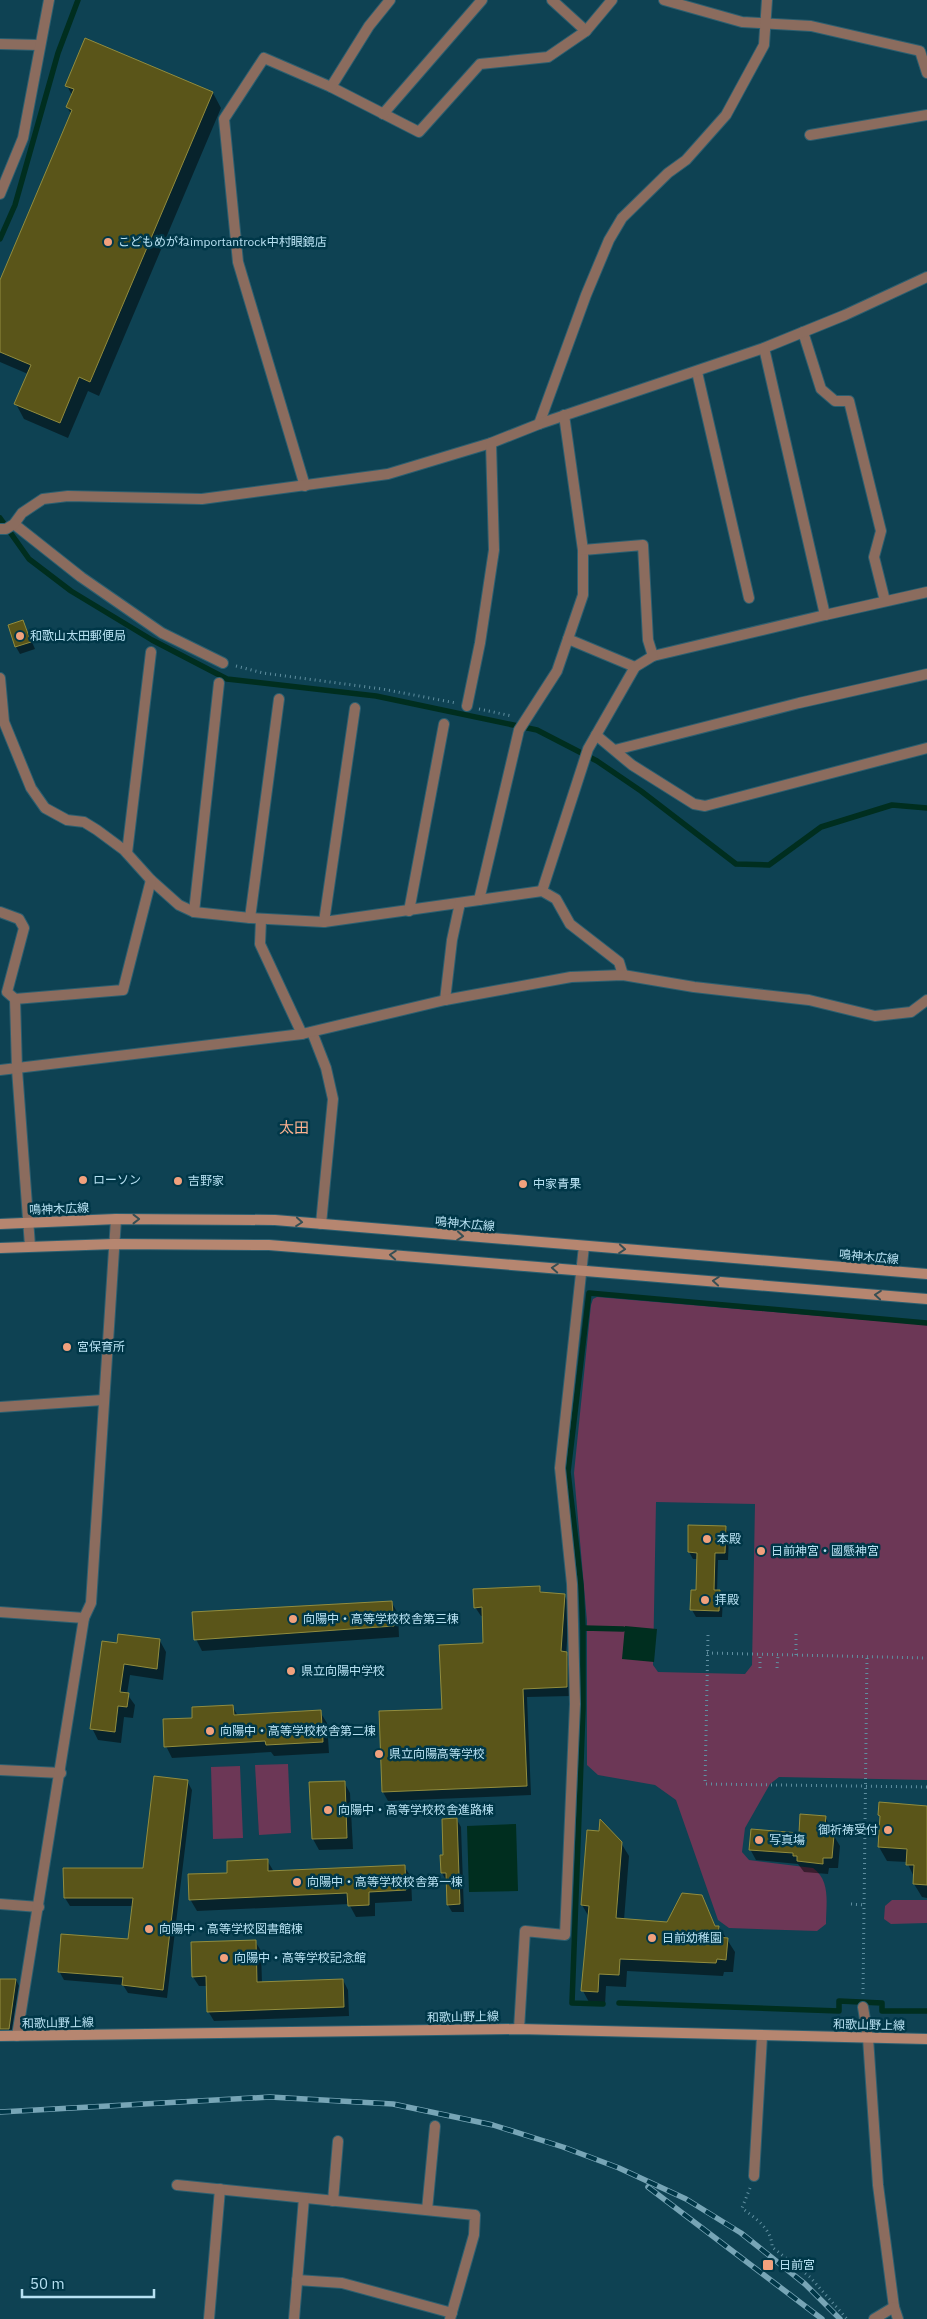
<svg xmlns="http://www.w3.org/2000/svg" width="927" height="2319" viewBox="0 0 927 2319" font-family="'IBM Plex Sans','Noto Sans JP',sans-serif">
	<rect width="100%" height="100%" fill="#0e4253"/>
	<g fill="#6c3756" fill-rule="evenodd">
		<path d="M 597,1297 L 927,1325 L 927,1780 L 779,1777 L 770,1784 L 745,1828 L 742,1852 L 749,1860 L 813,1868 C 831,1881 826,1903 826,1924 L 817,1931 L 729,1928 L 718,1920 L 676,1800 L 655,1785 L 598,1775 L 587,1765 L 587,1621 L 574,1473 L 591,1305 L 593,1299 ZM 656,1502 L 755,1504 L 752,1665 L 745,1674 L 658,1672 L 653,1665 Z"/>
		<polygon points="288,1764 291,1833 259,1835 255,1765"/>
		<polygon points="240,1766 243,1838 213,1839 211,1767"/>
		<polygon points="892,1900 927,1900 927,1923 891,1924 884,1919 885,1906"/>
	</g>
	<g fill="#002e1f">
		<polygon points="625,1626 657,1629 654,1662 622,1659"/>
		<polygon points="516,1824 518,1891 469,1892 467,1826"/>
	</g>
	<g fill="#0007">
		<polygon points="86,40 213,93 221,108 99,396 88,391 68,438 24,419 16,404 28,374 0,362 0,283 71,114 67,107 72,95 67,86"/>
		<polygon points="23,621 35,649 20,654 16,647"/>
		<polygon points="725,1527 729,1534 728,1560 718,1560 717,1592 723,1598 722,1617 696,1617 692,1610 697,1591 698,1559 693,1559 689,1552"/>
		<polygon points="539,1588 543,1594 564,1595 570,1605 566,1653 571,1662 571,1696 527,1697 531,1795 388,1801 383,1792 443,1710 484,1644 483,1616 481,1616 475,1607"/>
		<polygon points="392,1603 398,1614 399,1637 202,1651 196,1639"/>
		<polygon points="160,1641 166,1652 163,1680 130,1675 127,1694 135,1705 133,1718 124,1717 121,1743 98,1740 92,1728 118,1645"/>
		<polygon points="232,1706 238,1716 320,1712 327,1723 329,1753 274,1756 271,1752 172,1758 166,1746"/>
		<polygon points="187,1781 192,1790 167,1998 128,1993 123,1985 64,1980 59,1971 129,1941 133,1906 70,1906 65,1898 144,1869"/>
		<polygon points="344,1782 350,1793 353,1849 319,1850 313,1839"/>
		<polygon points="927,1806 927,1898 922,1897 914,1884 914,1877 907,1862 887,1861 879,1847 881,1819 879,1815"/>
		<polygon points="825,1817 831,1828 830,1835 834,1836 840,1846 838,1868 829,1868 828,1874 804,1872 798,1864 756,1860 750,1849 800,1834"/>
		<polygon points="457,1820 461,1827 464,1912 452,1912 448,1905 446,1880 442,1873 441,1856 445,1856"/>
		<polygon points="621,1843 629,1856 624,1920 668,1923 701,1896 716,1927 719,1927 735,1952 733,1972 724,1972 723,1976 627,1971 626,1987 606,1986 605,2005 590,2004 583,1991 589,1917 582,1905"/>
		<polygon points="267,1860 274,1872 404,1866 411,1877 412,1901 375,1903 375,1916 356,1917 349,1904 197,1911 190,1899 228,1874"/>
		<polygon points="255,1941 261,1951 262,1983 343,1980 348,1990 349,2016 214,2021 208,2011 207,1986 199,1986 193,1977"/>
		<polygon points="0,1980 16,1980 22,1992 16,2030 0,2031"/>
	</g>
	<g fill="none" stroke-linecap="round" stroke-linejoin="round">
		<g stroke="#002e1f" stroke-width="5.5">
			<polyline points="0,239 15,205 58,53 78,0"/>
			<polyline points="0,518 29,559 71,591 152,640 227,679 376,696 537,730 597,761 641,791 736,864 769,865 821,827 892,805 927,808"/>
			<polyline points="583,1628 581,1585 568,1472 589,1293 927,1323"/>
			<polyline points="619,2003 839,2011 839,2001 882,2003 882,2011 927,2011"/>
			<polyline points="603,2004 572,2003 583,1709 583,1628 623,1629"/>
		</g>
	</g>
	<g fill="#5a5519" stroke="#918c3e">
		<polygon points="85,38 213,92 90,382 79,377 60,423 14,404 31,365 0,352 0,280 72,110 66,107 74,89 65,86"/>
		<polygon points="23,620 31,642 15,647 8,625"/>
		<polygon points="688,1525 726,1526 725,1553 715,1553 714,1590 720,1590 719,1611 690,1610 691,1590 696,1590 697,1553 688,1552"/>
		<polygon points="540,1586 540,1592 565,1594 561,1651 567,1652 567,1687 523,1689 527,1786 382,1792 379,1711 442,1709 439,1645 483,1643 482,1607 474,1608 473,1589"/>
		<polygon points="392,1601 394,1626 194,1640 192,1612"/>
		<polygon points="118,1634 160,1639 157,1669 124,1664 120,1692 129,1693 127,1707 118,1706 115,1732 90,1729 102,1641 117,1643"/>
		<polygon points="233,1705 234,1715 321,1710 323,1742 266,1745 265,1741 164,1747 163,1719 192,1718 192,1707"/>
		<polygon points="154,1776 188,1780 163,1990 122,1985 123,1977 58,1972 61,1934 128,1939 133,1898 64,1898 63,1868 143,1868"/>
		<polygon points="345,1781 347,1838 312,1839 309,1782"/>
		<polygon points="879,1802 927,1806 927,1885 913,1884 914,1865 906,1865 907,1849 878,1847 880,1816 878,1815"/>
		<polygon points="800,1814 826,1816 824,1834 834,1835 832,1858 823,1858 823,1864 797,1861 797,1856 793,1856 793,1853 749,1850 751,1829 799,1833"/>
		<polygon points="457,1818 460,1904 447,1905 446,1873 441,1873 440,1855 443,1855 442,1819"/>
		<polygon points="600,1819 622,1842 616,1918 667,1922 682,1893 702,1895 715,1926 719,1926 718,1937 728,1938 726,1960 717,1959 716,1963 620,1959 619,1975 599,1974 598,1992 581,1991 589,1906 581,1905 587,1830 599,1831"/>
		<polygon points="268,1859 268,1871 405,1865 406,1890 369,1892 369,1905 348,1906 347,1893 189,1900 188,1874 227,1873 227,1861"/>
		<polygon points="256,1940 257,1982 343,1979 344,2007 207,2012 206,1976 192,1977 191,1942"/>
		<polygon points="0,1979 16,1979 9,2029 0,2029"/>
	</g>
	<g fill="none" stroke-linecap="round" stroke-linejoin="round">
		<g stroke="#2c5f70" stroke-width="12">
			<g id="minor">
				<polyline points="552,0 586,31"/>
				<polyline points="664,0 742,22 811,26 920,51 927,73"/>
				<polyline points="0,44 39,45"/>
				<polyline points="331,87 419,132 480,64 548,57 586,31 612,0"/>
				<polyline points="383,114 482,0"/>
				<polyline points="810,135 927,115"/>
				<polyline points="0,194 23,138 49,0"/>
				<polyline points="803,332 821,389 835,401 849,401 881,531 874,557 885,601"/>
				<polyline points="697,372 749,598"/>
				<polyline points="539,424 586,295 609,240 622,218 668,173 686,160 726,115 764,45 767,0"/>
				<polyline points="305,486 238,262 224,119 264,58 331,87 369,26 390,0"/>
				<polyline points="14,524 81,577 162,633 223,663"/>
				<polyline points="0,529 6,529 14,524 22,513 43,499 68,496 202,499 388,474 491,443 539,424 764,348 845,315 927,277"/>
				<polyline points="825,615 927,592"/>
				<polyline points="568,639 635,667"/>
				<polyline points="653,656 825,615 764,348"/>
				<polyline points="0,678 4,722 31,788 45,808 67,820 84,822 97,830 124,850 151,880 179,905 194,912 250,918 324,922 479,900 519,730 557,671 583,595 583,550 564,415"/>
				<polyline points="467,706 480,643 494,550 491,443"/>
				<polyline points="596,735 632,765 694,804 705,806 927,748"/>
				<polyline points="615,750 799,703 927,674"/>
				<polyline points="127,853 151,652"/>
				<polyline points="542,891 588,749 635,667 653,656 648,640 643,545 583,550"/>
				<polyline points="479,900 542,891 556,899 570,924 619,962 623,975"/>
				<polyline points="409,911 444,724"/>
				<polyline points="194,912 219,683"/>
				<polyline points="250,918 279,699"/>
				<polyline points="261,919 260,944 302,1034"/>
				<polyline points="324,922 355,708"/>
				<polyline points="15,999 123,990 151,880"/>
				<polyline points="445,1000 452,940 460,903"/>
				<polyline points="312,1032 326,1068 333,1099 321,1224"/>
				<polyline points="17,1069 30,1246"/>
				<polyline points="0,1070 302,1034 445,1000 571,977 623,975 694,987 809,1000 875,1016 911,1012 927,1000"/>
				<polyline points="0,1407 103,1400"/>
				<polyline points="0,1612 84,1618"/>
				<polyline points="0,1770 61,1773"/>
				<polyline points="0,1904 39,1907"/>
				<polyline points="863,2007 868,2038 878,2185 894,2307 898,2319"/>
				<polyline points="519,2029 525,1931 565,1935 575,1704 572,1584 560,1468 584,1246"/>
				<polyline points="17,2036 84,1618 91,1603 116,1219"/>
				<polyline points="754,2176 762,2036"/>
				<polyline points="177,2185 475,2215 474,2235 450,2319"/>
				<polyline points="333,2201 338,2141"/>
				<polyline points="427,2210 435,2126"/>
				<polyline points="297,2280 342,2283 452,2313"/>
				<polyline points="209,2319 220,2189"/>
				<polyline points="294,2319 304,2198"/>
				<polyline points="874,2319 894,2307"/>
			</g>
		</g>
		<g stroke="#2c5f70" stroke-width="12">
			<polyline id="tertiary" points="0,912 19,919 24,928 7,992 15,999 17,1069"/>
		</g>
		<g stroke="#2c5f70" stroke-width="12">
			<g id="secondary">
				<polyline points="0,1224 116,1219 275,1220 927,1274"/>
				<polyline points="0,1248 114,1244 269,1245 927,1299"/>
				<polyline points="0,2036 519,2029 927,2039"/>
			</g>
		</g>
		<g stroke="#608fa0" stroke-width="3" stroke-dasharray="1 4" stroke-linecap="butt">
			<polyline points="236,666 263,673 382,689 456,703"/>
			<polyline points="479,709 512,716"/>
			<polyline points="708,1635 705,1784 927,1787"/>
			<polyline points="707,1653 927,1658"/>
			<polyline points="796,1655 796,1634"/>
			<polyline points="760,1668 760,1654"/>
			<polyline points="777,1668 778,1655"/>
			<polyline points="851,1904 864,1905"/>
			<polyline points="863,1994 867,1657"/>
			<path d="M 750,2188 L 742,2208 C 756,2219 772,2229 772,2247 L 810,2277 L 847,2319"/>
		</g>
		<use href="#minor" stroke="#8b6c5e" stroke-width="10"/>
		<use href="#tertiary" stroke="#8b6c5e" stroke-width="10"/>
		<use href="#secondary" stroke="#b68670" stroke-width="10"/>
		<g stroke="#77a5b6" stroke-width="5.5">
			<g id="rail">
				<polyline points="0,2112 270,2097 393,2104 493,2125 563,2147 619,2168 686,2199 741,2233 805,2284 840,2319"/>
				<polyline points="648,2187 822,2319"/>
			</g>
		</g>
		<use href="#rail" stroke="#003748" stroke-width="4" stroke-dasharray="11" stroke-linecap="butt"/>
	</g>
	<defs><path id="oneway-chevron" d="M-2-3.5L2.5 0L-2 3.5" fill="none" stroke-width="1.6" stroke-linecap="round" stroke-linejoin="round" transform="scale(1.25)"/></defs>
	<g stroke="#374f54">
		<use href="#oneway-chevron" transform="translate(136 1219)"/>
		<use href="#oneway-chevron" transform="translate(299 1222) rotate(5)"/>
		<use href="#oneway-chevron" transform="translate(460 1236) rotate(5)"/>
		<use href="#oneway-chevron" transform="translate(622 1249) rotate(5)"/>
		<use href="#oneway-chevron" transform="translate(393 1255) rotate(-176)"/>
		<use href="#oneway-chevron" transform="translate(555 1268) rotate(-176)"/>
		<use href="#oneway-chevron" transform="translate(716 1281) rotate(-175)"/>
		<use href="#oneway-chevron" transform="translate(878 1295) rotate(-175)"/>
	</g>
	<g fill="#f1a17d" stroke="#003748" stroke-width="2">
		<circle cx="108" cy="242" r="5"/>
		<circle cx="20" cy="636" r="5"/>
		<circle cx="83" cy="1180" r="5"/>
		<circle cx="178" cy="1181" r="5"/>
		<circle cx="523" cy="1184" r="5"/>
		<circle cx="67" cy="1347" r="5"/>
		<circle cx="707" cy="1539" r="5"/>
		<circle cx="761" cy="1551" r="5"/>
		<circle cx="705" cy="1600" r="5"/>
		<circle cx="293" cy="1619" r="5"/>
		<circle cx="291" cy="1671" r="5"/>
		<circle cx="210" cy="1731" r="5"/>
		<circle cx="379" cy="1754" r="5"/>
		<circle cx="328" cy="1810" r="5"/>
		<circle cx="888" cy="1830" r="5"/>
		<circle cx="759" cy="1840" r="5"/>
		<circle cx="297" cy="1882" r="5"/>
		<circle cx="149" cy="1929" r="5"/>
		<circle cx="652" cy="1938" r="5"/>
		<circle cx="224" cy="1958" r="5"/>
		<rect x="762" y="2259" width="12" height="12" rx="2.5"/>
	</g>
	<g text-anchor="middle" stroke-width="5" stroke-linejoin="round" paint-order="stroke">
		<g font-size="12" fill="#b7e1f2" stroke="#003748" text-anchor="start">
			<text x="118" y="246">こどもめがねimportantrock中村眼鏡店</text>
			<text x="30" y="640">和歌山太田郵便局</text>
			<text x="93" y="1184">ローソン</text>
			<text x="188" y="1185">吉野家</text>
			<text x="533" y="1188">中家青果</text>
			<text x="77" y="1351">宮保育所</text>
			<text x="717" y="1543">本殿</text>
			<text x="771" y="1555">日前神宮・國懸神宮</text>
			<text x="715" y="1604">拝殿</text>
			<text x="303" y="1623">向陽中・高等学校校舎第三棟</text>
			<text x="301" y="1675">県立向陽中学校</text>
			<text x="220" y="1735">向陽中・高等学校校舎第二棟</text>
			<text x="389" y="1758">県立向陽高等学校</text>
			<text x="338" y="1814">向陽中・高等学校校舎進路棟</text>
			<text x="878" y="1834" text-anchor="end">御祈祷受付</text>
			<text x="769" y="1844">写真塲</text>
			<text x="307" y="1886">向陽中・高等学校校舎第一棟</text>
			<text x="159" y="1933">向陽中・高等学校図書館棟</text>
			<text x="662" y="1942">日前幼稚園</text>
			<text x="234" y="1962">向陽中・高等学校記念館</text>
			<text x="779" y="2269">日前宮</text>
		</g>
		<g font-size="12" fill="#b7e1f2" stroke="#003748">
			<text transform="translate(59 1209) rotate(-2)" y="4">鳴神木広線</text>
			<text transform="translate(465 1224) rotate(5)" y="4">鳴神木広線</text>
			<text transform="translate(869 1257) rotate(5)" y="4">鳴神木広線</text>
			<text transform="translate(463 2017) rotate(-1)" y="4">和歌山野上線</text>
			<text transform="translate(58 2023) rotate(-1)" y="4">和歌山野上線</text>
			<text transform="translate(869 2025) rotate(1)" y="4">和歌山野上線</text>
		</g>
		<g font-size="15" fill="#fdb290" stroke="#003748">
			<text x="294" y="1133">太田</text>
		</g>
	</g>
	<path d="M22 2289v8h132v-8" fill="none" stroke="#b7e1f2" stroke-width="2.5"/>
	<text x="30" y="2289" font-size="15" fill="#b7e1f2" stroke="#003748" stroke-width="4" paint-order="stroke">50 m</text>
</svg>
